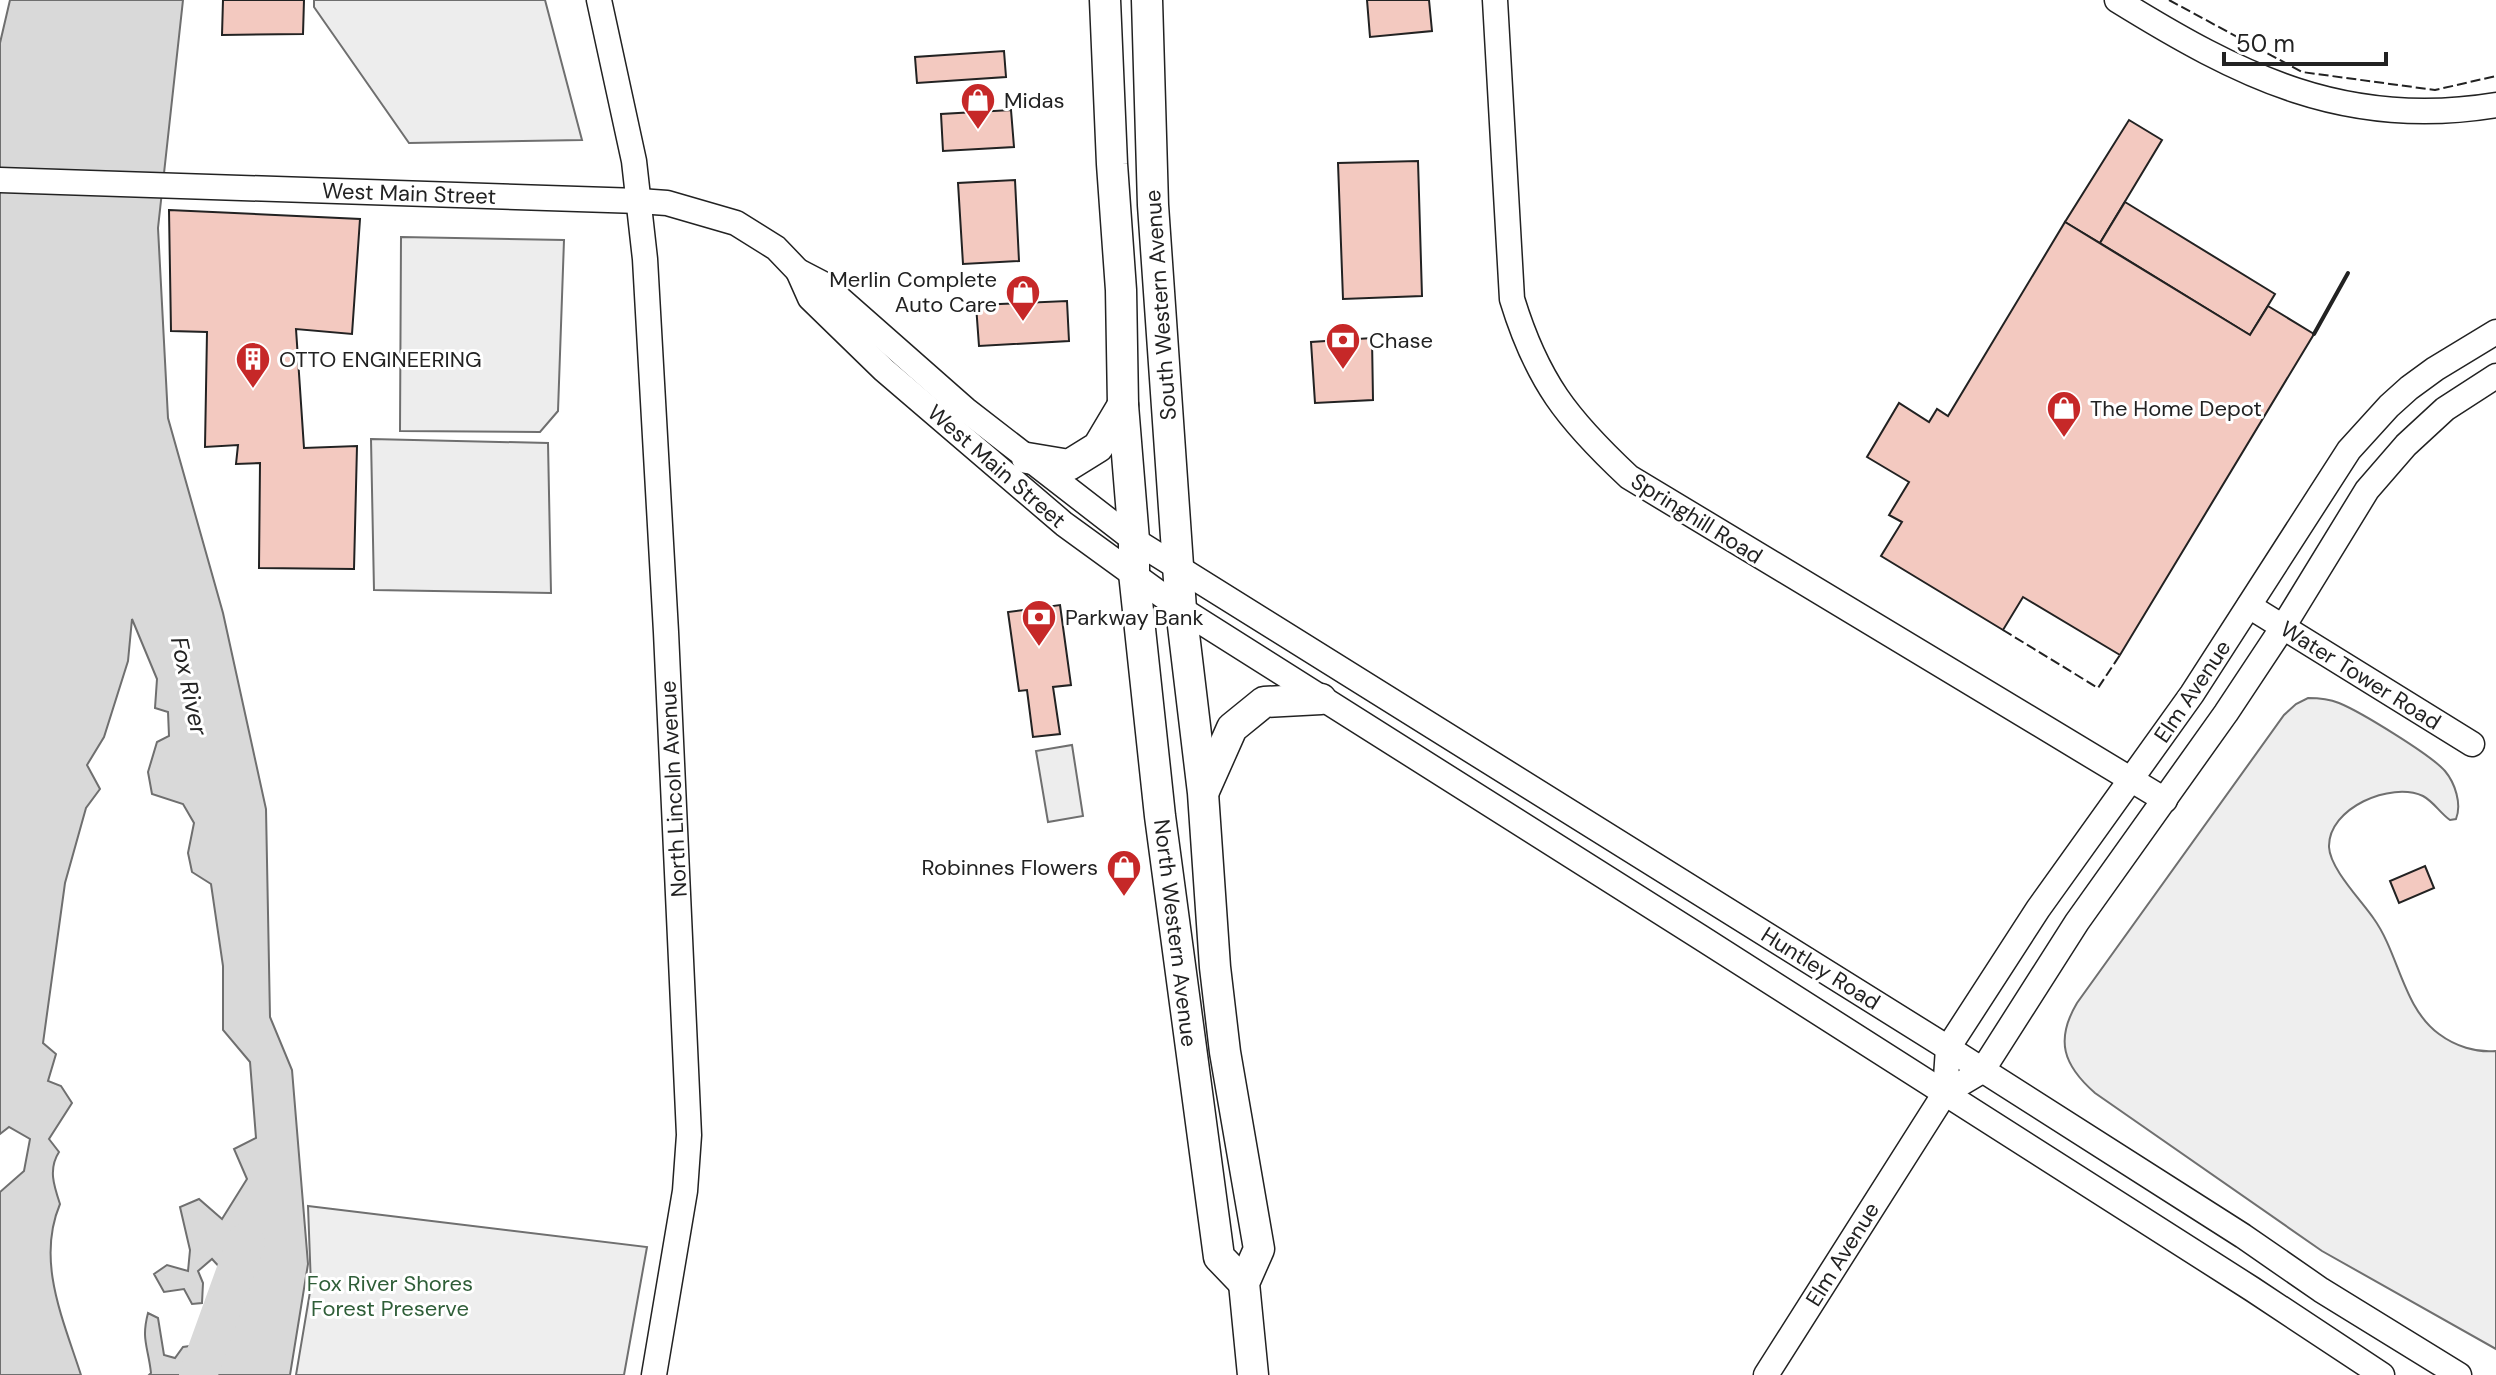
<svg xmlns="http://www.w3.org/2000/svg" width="2496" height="1375" viewBox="0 0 2496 1375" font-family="'DM Sans',sans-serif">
	<rect width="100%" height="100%" fill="#fff"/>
	<g fill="#eee" stroke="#6f6f6f" stroke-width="2">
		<path d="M 2308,698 C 2319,698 2329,699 2339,703 C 2361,712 2431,755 2445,771 C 2455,783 2462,804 2456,819 L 2450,820 C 2440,813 2434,802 2423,796 C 2391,781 2328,808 2329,847 C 2330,869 2362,901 2374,919 C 2399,954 2403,1008 2439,1034 C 2455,1046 2476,1053 2496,1051 L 2496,1349 L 2322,1251 L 2095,1093 C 2063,1065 2055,1040 2077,1003 L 2284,715 L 2296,704 Z"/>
		<polygon points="308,1206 647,1247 624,1375 296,1375 311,1286"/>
	</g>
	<g fill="#ededed" stroke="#6f6f6f" stroke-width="2">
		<polygon points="314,0 545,0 582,140 409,143 314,7"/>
		<polygon points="401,237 564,240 558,411 540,432 400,431"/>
		<polygon points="371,439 548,443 551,593 374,590"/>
		<polygon points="1072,745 1083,816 1048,822 1036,751"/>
	</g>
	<path fill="#d9d9d9" stroke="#6f6f6f" stroke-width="2" d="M 10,0 L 183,0 L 158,228 L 168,418 L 223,613 L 266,809 L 270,1017 L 292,1070 L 308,1264 L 290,1375 L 149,1375 L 151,1373 C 148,1346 141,1340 148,1313 L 158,1318 L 164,1355 L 175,1358 L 183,1347 L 197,1345 L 206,1321 L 222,1328 L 225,1306 L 230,1295 L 224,1272 L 212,1259 L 198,1271 L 203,1283 L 202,1303 L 192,1304 L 184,1289 L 164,1292 L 154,1274 L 167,1265 L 188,1271 L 190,1250 L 180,1207 L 199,1199 L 222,1219 L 247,1179 L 234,1149 L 256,1138 L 250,1062 L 223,1030 L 223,966 L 211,884 L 192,872 L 188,853 L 194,823 L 183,804 L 152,794 L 148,772 L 157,742 L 169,736 L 168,712 L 155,708 L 157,679 L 132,619 L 128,661 L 104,737 L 87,765 L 100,789 L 86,808 L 65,883 L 43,1043 L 56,1054 L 48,1081 L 61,1086 L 72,1103 L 49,1139 L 59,1152 C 48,1169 54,1186 60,1204 C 36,1261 63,1319 81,1375 L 0,1375 L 0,1192 L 24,1171 L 30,1139 L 9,1127 L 0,1134 L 0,43 Z"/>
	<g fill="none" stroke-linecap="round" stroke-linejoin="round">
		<polyline stroke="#d9d9d9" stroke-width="38" points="198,1375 246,1242"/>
	</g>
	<g fill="#f3c9c0" stroke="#222" stroke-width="2">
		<polygon points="223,0 304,0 303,34 222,35"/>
		<polygon points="1367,0 1429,0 1432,31 1370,37"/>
		<polygon points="1004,51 1006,77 917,83 915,57"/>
		<polygon points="1011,110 1014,147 943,151 941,114"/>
		<polygon points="2129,120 2162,140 2100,243 2065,222"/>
		<polygon points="1418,161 1422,296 1343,299 1338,163"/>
		<polygon points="1015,180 1019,261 963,264 958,183"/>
		<polygon points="2125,202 2275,294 2250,335 2100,243"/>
		<polygon points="169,210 360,219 352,334 296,329 304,448 357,446 354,569 259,568 260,463 236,464 238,445 205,447 207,332 171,331"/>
		<polygon points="2065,222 2250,335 2268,306 2314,334 2120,655 2023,597 2003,630 1881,556 1902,522 1889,515 1909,482 1867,457 1899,403 1929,422 1937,409 1948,416"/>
		<polygon points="1067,301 1069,341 979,346 976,305"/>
		<polygon points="1372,338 1373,400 1315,403 1311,342"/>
		<polygon points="1060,605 1071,685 1053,687 1060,734 1033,737 1027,690 1019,691 1008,612"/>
		<polygon points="2425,866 2434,888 2399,903 2390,881"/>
	</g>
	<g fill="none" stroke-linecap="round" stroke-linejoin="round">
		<g stroke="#222" stroke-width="27">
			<g id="minor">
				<polyline points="599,0 634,161 645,259 666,632 689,1135 685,1191 654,1375"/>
				<path d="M 1495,0 L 1512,299 C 1537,381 1567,419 1629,477 L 2165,800"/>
				<path d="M 2117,0 C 2240,76 2345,130 2496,105"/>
				<polyline points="0,180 639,201 667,203 736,223 776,248 798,271 823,284 966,410 1134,540 1948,1048 2243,1236 2321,1290 2459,1375"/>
				<polyline points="798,271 810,298 884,370 1064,524 1181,609 1700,937 2252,1289 2382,1375"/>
				<polyline points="2249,606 2472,744"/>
				<polyline points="1945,1093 1948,1048 2038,909 2192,694 2349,450 2389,406 2409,388 2435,369 2496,332"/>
				<polyline points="1766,1375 1945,1093 1982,1071 2077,922 2226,713 2283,627 2367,490 2406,445 2445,409 2496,376"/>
			</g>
		</g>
		<g stroke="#222" stroke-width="33">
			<g id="major">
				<polyline points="1105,0 1112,164 1121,290 1123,405 1134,540 1134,573 1160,816 1219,1257 1244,1283"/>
				<polyline points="1147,0 1153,205 1181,609 1203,793 1215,967 1225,1052 1259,1249 1244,1283 1253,1375"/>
				<polyline points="1027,458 1069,465 1098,447 1123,405"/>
				<polyline points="1204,791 1232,728 1264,702 1321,699"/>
			</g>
		</g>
		<use href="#minor" stroke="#fff" stroke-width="24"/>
		<use href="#major" stroke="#fff" stroke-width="30"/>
		<g stroke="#222" stroke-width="2" stroke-dasharray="10 4" stroke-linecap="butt">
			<polyline points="2169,0 2302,72 2435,90 2496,76"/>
			<polyline points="2003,630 2098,688 2120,655"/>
		</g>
		<polyline stroke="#222" stroke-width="4" points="2314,334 2348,273"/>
	</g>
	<defs>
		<g id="shop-pin" transform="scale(1.8)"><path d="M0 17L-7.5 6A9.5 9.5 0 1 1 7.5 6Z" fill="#c62828" stroke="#fff"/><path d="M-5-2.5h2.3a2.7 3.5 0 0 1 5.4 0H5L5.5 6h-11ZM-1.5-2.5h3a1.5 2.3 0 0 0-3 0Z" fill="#fff"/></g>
		<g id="bank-pin" transform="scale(1.8)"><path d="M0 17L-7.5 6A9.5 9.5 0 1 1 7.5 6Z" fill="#c62828" stroke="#fff"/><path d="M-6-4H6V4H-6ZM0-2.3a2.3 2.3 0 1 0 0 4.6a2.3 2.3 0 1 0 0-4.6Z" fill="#fff"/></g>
		<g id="building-pin" transform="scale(1.8)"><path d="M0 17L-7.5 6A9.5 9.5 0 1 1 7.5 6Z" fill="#c62828" stroke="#fff"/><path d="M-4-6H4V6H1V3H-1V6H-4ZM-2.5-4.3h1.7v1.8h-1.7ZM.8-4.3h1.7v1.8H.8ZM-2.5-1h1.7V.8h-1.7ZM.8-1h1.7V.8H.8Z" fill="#fff"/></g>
	</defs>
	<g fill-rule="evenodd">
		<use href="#shop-pin" x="978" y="100"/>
		<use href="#shop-pin" x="1023" y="292"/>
		<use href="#bank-pin" x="1343" y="340"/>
		<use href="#building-pin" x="253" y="359"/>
		<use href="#shop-pin" x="2064" y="408"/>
		<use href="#bank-pin" x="1039" y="617"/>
		<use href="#shop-pin" x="1124" y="867"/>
	</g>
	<g text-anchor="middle" stroke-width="6" stroke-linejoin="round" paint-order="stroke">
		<g font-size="22" fill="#222" stroke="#fff" text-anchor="start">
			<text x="1004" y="108">Midas</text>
			<text x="997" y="287" text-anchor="end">Merlin Complete<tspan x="997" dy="25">Auto Care</tspan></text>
			<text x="1369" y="348">Chase</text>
			<text x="279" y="367">OTTO ENGINEERING</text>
			<text x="2090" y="416">The Home Depot</text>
			<text x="1065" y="625">Parkway Bank</text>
			<text x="1098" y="875" text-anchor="end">Robinnes Flowers</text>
		</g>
		<g font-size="22" fill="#222" stroke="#fff">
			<text transform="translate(409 193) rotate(2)" y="8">West Main Street</text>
			<text transform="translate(1160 305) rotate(-94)" y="8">South Western Avenue</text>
			<text transform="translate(997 466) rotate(41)" y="8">West Main Street</text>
			<text transform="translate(1697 518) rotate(32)" y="8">Springhill Road</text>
			<text transform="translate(2361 675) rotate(32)" y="8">Water Tower Road</text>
			<text transform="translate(2192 691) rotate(-56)" y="8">Elm Avenue</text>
			<text transform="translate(673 789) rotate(-93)" y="8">North Lincoln Avenue</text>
			<text transform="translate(1176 933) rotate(83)" y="8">North Western Avenue</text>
			<text transform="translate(1821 968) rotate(32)" y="8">Huntley Road</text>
			<text transform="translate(1842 1254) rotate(-58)" y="8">Elm Avenue</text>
		</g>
		<g font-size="22" fill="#2f5e38" stroke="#fff">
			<text x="390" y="1291">Fox River Shores<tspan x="390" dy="25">Forest Preserve</tspan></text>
		</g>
		<g font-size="24" font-style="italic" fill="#222" stroke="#fff">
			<text transform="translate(189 686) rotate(78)" y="8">Fox River</text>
		</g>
	</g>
	<path d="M2224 52v12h162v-12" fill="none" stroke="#222222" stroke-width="4"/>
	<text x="2236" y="52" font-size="24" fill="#222222" stroke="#ffffff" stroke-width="6" paint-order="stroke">50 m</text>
</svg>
